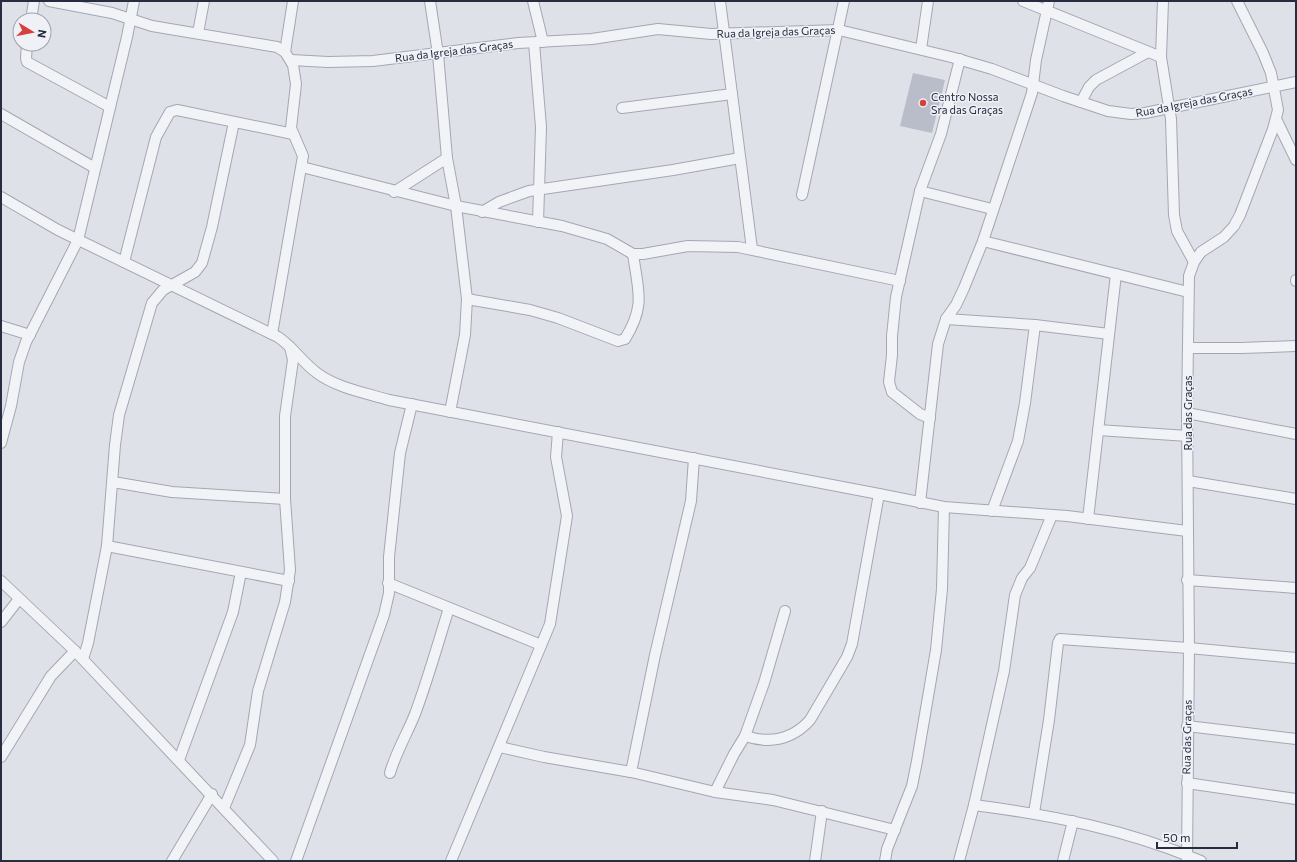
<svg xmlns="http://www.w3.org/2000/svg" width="1297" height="862" viewBox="0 0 1297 862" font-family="Commissioner,sans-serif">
	<rect width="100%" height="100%" fill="#dfe1e9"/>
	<polygon fill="#b9bcc9" points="913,73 945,80 932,133 900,126"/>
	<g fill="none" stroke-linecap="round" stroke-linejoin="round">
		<g stroke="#a4a7b3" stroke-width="12">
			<g id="street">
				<polyline points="49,1 112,13 152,26 277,47 285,52 293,65 296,84 291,128 303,156 272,334"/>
				<polyline points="430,1 438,54 447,158 456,206 467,299 465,335 450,412"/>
				<polyline points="533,1 543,42"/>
				<polyline points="720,1 752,249"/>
				<polyline points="1023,1 1161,57"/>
				<polyline points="1163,1 1161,57 1171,119 1174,215 1177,231 1194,262"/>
				<polyline points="31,20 34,1"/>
				<polyline points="198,33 204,1"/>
				<polyline points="534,43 541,127 538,222"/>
				<polyline points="27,44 26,58 27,62 110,107"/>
				<polyline points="921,49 928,1"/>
				<polyline points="285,52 293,1"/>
				<polyline points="291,60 328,62 373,61 518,43 592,39 658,29 711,34 839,30 951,57 992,69 1063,96 1108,111 1131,114 1145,113 1296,82"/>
				<polyline points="1081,102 1089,87 1096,80 1148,52"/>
				<polyline points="622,108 732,94"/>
				<polyline points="1,114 95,168"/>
				<polyline points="1276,119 1296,160"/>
				<polyline points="302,167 456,206 562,226 607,239 633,254 643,254 688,246 738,247 900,281"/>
				<polyline points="920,191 992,209"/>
				<polyline points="394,192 447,158"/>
				<polyline points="802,195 844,1"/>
				<path d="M 1,197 L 58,230 L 278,337 C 293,347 302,362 317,373 C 337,388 366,393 389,400 L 879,494 L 944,507 L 1067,516 L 1187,531"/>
				<polyline points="482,212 499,202 529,191 673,170 740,158"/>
				<polyline points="983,241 1188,292"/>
				<polyline points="124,262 156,137 170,112 177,110 293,134"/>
				<polyline points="1296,281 1296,280"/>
				<path d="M 467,299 L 530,310 L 558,318 L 618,341 L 625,339 C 646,305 638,291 633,254"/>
				<polyline points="946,319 1035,325 1109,334"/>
				<polyline points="1,326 30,335"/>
				<polyline points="1188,348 1241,348 1296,346"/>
				<polyline points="1187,413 1296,434"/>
				<polyline points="930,418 920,414 892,392 889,382 892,355 892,336 896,297 920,191 941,134 960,59"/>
				<polyline points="1098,430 1188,436"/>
				<polyline points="1,443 11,406 19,362 26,342 78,240 127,37 134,1"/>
				<polyline points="1188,481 1296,499"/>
				<polyline points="113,482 172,492 285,499"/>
				<polyline points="920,503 938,344 946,319 956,305 964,288 983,241 1032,93 1036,60 1049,1"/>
				<polyline points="992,511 1018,441 1025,403 1035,325"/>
				<polyline points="1088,519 1116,274"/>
				<polyline points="107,546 289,581"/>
				<polyline points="1187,580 1296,588"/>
				<polyline points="1,581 75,651 273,861"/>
				<polyline points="388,583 541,645"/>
				<polyline points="1,622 19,599"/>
				<polyline points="83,659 88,643 107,546 115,445 119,415 152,303 163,290 195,272 202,263 212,227 234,122"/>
				<polyline points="1187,726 1296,739"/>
				<path d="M 745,736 C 770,744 792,740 810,720 L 847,657 L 852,644 L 879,494"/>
				<polyline points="500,747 544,757 631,772 715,792 773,800 895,830"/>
				<polyline points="1,757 51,676 75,651"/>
				<polyline points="179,760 233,612 241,572"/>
				<polyline points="631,772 655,655 691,501 694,458"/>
				<path d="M 390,773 C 396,752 407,734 415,714 C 428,679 438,643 449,608"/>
				<polyline points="1187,783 1296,799"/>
				<polyline points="715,792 734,754 745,736 764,683 785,611"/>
				<path d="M 974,805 C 1052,815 1128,830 1201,861"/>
				<polyline points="224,808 250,745 258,691 285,602 290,570 285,499 285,416 293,360 290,347"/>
				<polyline points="1034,813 1049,720 1058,643 1060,639 1189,648 1296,658"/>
				<polyline points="172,861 212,794"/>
				<polyline points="296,861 384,615 389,593 389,557 400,453 412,404"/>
				<polyline points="451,861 550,624 567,516 556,457 558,432"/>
				<polyline points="815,861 822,811"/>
				<polyline points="885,861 887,849 912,786 917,761 936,650 942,589 944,507"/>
				<polyline points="959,861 974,805 1004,671 1015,595 1022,578 1030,568 1052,515"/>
				<polyline points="1063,861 1073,821"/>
				<polyline points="1187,861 1189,648 1187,413 1189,276 1194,262 1201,252 1224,237 1234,226 1240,215 1273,129 1278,110 1271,73 1263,53 1237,1"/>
			</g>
		</g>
		<use href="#street" stroke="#f2f3f7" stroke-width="10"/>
	</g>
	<circle fill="#d4403e" stroke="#eff1f6" stroke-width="1.5" cx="923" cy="103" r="4"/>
	<g text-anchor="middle" stroke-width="3" stroke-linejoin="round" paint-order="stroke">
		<g font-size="11" fill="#272c41" stroke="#eff1f6">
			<text transform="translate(776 32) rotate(-2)" y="4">Rua da Igreja das Graças</text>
			<text transform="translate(454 51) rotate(-7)" y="4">Rua da Igreja das Graças</text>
			<text transform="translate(1194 102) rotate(-11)" y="4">Rua da Igreja das Graças</text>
			<text transform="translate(1188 413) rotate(-90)" y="4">Rua das Graças</text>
			<text transform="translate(1187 737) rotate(-89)" y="4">Rua das Graças</text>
		</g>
		<g font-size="11" fill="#272c41" stroke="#eff1f6" text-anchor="start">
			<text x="931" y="101">Centro Nossa<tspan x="931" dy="13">Sra das Graças</tspan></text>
		</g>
	</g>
	<rect width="1297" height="862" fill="none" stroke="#272c41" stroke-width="4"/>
	<g transform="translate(32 32) rotate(100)"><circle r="19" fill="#eff1f6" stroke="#9fa2ae"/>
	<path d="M0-3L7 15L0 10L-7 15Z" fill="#d4403e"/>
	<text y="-6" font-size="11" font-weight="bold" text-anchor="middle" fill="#272c41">N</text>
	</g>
	<path d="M1157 842v6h80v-6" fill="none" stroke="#272c41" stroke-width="2"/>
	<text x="1163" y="842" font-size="12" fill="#272c41" stroke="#eff1f6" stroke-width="3" paint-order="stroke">50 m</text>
</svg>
